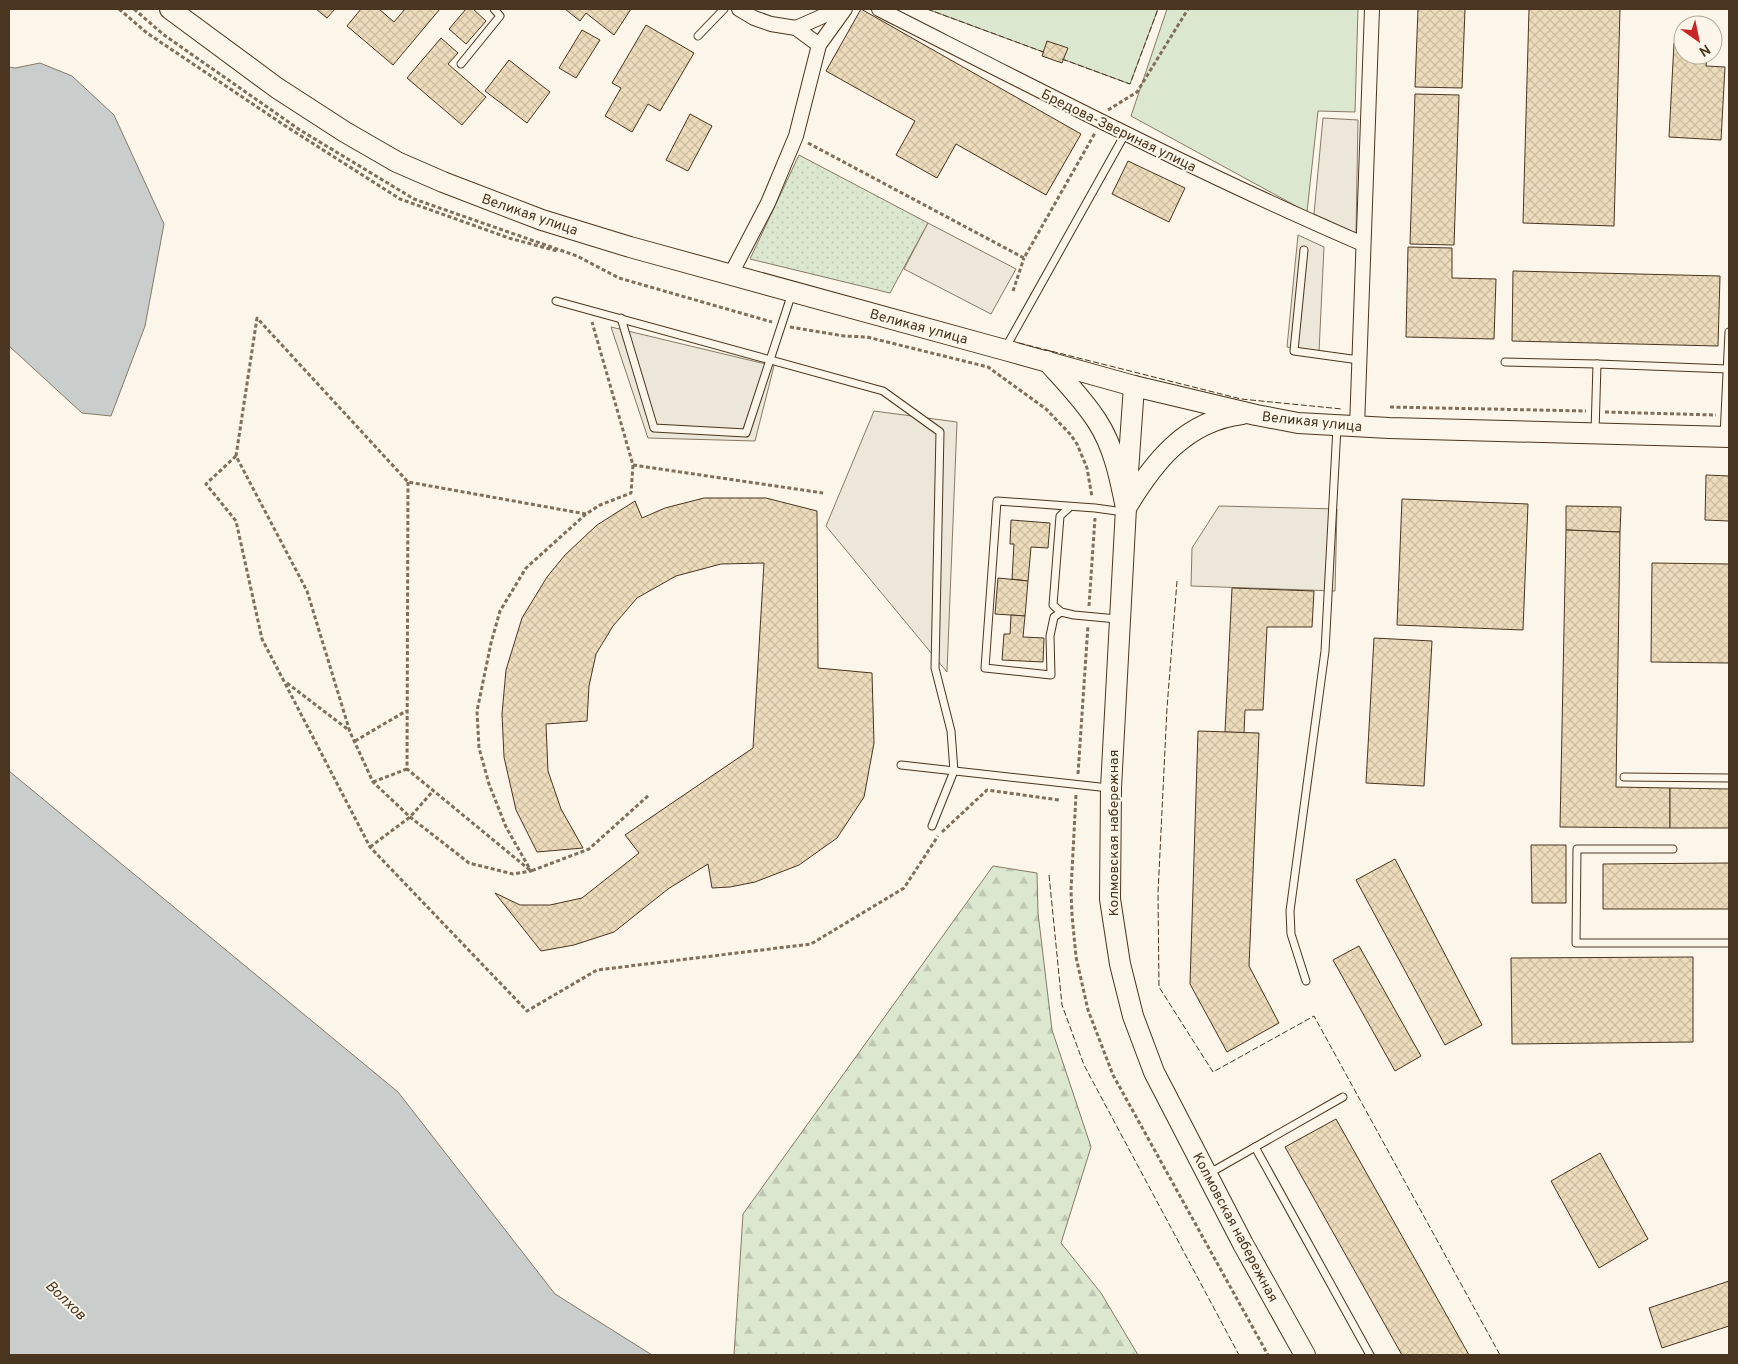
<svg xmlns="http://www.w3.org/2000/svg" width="1738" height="1364" viewBox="0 0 1738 1364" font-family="Overpass,sans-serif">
	<defs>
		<pattern id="grass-dots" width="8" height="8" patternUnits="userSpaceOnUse" patternTransform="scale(1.25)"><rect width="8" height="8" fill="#dce7d0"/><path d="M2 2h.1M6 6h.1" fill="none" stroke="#bec7b2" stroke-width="1.8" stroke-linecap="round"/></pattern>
		<pattern id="forest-firs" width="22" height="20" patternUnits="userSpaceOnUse" patternTransform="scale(1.25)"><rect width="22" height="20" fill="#dce7d0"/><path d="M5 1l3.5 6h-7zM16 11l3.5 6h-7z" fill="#bec7b2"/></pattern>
		<pattern id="building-cross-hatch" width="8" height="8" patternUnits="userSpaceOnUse" patternTransform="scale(1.25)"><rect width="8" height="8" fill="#ecdcbc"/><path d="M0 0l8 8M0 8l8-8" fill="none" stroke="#ccbda1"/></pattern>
	</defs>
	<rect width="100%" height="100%" fill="#fbf6e9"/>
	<polygon fill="url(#grass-dots)" stroke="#887966" points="799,155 928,223 890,293 750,259"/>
	<polygon fill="url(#forest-firs)" stroke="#887966" points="993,866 1037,873 1038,913 1052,1030 1091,1147 1061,1243 1101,1293 1138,1355 734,1355 743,1214"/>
	<g fill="#dce7d0" stroke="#887966">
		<polygon points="927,9 1158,9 1130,84"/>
		<polygon points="1167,9 1358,9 1355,112 1318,111 1307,212 1131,116"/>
	</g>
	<g fill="#ede7d9" stroke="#887966">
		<polygon points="1323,118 1358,120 1356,233 1314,214"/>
		<polygon points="928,223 1016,269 991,314 904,269"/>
		<polygon points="1298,235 1324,247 1319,352 1287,347"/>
		<polygon points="611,327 774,366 755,441 648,438"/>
		<polygon points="874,411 957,422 947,672 826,526"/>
		<polygon points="1219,506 1337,509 1335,591 1191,586 1192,548"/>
	</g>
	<g fill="#c9cecd" stroke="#887966">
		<polygon points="40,63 72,76 114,115 164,224 145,326 111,416 82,413 9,346 9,67 15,68"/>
		<polygon points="9,771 398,1092 555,1294 652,1355 9,1355"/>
	</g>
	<g fill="url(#building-cross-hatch)" stroke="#4a3520">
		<polygon points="316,9 335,9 327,18"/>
		<polygon points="361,9 379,9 394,22 405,9 440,9 393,65 347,26"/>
		<polygon points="466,9 473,9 486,21 466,44 449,29"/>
		<polygon points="565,9 631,9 614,35 586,13 580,21"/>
		<polygon points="861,9 1081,134 1046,195 956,144 937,178 896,155 915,121 826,71"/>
		<polygon points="1418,9 1465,9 1462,88 1415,87"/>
		<polygon points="1529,9 1620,9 1614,226 1523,223"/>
		<polygon points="646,25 694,53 660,111 648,104 632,132 605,116 621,88 612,83"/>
		<polygon points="582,30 600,40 576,78 559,68"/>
		<polygon points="441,38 458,53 448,64 486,97 462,125 407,78"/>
		<polygon points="1047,41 1068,48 1062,63 1042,56"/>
		<polygon points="1674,43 1683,43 1683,55 1707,55 1706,66 1725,67 1721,140 1669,137"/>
		<polygon points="509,60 550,92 527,123 485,91"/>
		<polygon points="1415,94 1459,95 1454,245 1410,244"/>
		<polygon points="690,114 712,126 688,171 666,160"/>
		<polygon points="1128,161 1185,188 1169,222 1112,194"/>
		<polygon points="1408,247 1452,248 1452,278 1496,279 1494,339 1406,337"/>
		<polygon points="1513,271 1720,276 1718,346 1512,341"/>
		<polygon points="1706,475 1729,476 1729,521 1705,520"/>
		<polygon points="704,498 766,498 817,511 818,668 872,673 874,743 864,797 837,838 799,865 755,882 730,887 712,888 708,864 668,889 614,932 574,945 541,951 495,893 520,905 550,905 582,898 639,853 625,835 753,748 764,563 721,564 676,576 637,598 613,626 596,654 589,686 587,721 546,724 548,771 561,809 583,848 537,852 516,810 504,757 502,714 506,670 522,618 547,577 565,555 597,525 635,501 642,518 665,508"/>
		<polygon points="1402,499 1528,504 1523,630 1397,625"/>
		<polygon points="1566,506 1621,507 1620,532 1566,530"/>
		<polygon points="1011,520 1050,523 1048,548 1031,547 1028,581 1012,579 1014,544 1010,544"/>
		<polygon points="1566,530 1620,532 1616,787 1670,788 1670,828 1560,827"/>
		<polygon points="1652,563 1729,564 1729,663 1651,662"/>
		<polygon points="998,578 1028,581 1025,616 995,614"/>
		<polygon points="1232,588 1314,591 1312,627 1267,627 1263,710 1245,710 1244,733 1225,732"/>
		<polygon points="1011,615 1025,616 1023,637 1044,638 1043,662 1002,660 1004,634 1010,634"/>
		<polygon points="1374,638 1432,641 1424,786 1366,783"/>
		<polygon points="1198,731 1259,733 1249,966 1279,1023 1227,1052 1190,984"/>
		<polygon points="1670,788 1729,789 1729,828 1670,828"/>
		<polygon points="1531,845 1566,845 1566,903 1532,903"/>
		<polygon points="1395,859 1482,1025 1445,1045 1356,880"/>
		<polygon points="1729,863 1729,909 1603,909 1603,864"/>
		<polygon points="1359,946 1421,1056 1395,1071 1333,960"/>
		<polygon points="1693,957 1693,1042 1512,1044 1511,958"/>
		<polygon points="1336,1119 1469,1355 1402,1355 1285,1147"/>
		<polygon points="1600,1153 1648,1239 1599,1268 1551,1181"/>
		<polygon points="1729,1281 1729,1326 1662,1348 1649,1308"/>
	</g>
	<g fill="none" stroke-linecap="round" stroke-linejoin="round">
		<g stroke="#4a3520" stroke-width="9">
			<g id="lane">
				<polyline points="698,36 724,9"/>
				<polyline points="461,64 500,16 494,9"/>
				<polyline points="1304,250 1294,351 1359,360"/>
				<polyline points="556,301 883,391 940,432 935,668 951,731 954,771 932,826"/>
				<polyline points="621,318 654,428 746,433 792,293"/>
				<polyline points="1006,347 1125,134 1128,135"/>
				<polyline points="1505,362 1597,364"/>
				<polyline points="1595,432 1597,364 1728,369"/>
				<polyline points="1724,436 1729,332"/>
				<polyline points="1070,507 1060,516 1053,605 1061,612 1074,615 1117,619"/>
				<polyline points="1061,612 1054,617 1050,636 1051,675 985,668 997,501 1095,508 1124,512"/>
				<polyline points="901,765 1109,788"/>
				<polyline points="1624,777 1729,778"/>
				<polyline points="1673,849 1577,849 1576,943 1729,943"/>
				<polyline points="1306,981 1291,934 1290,911 1325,651 1337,427"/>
				<polyline points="1255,1147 1370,1355"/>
				<polyline points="1208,1174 1343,1097"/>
			</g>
		</g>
		<g stroke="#4a3520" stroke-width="16">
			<g id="street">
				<polyline points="739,9 754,18 771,24 796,28 819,45"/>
				<path d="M 879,9 C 1039,90 1198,173 1363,244"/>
				<polyline points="796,28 839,9"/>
				<polyline points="731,274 768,203 796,136 819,45 845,9"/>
				<polyline points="1357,427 1372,9"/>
			</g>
		</g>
		<g stroke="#4a3520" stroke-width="22">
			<g id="secondary">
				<polyline points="170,9 277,88 345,132 397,162 443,182 542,220 630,247 1005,350 1134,386 1256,415 1298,423 1389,428 1729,437"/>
				<path d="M 1047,361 C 1064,380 1083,399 1097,421 C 1114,447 1120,478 1126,508 L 1111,788 L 1110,899 L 1120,964 L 1133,1016 L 1154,1072 L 1243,1244 L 1305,1355"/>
				<polyline points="1127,486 1134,386"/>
				<path d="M 1126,508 C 1153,463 1185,421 1242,414"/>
			</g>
		</g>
		<g stroke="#7f6f5c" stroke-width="3" stroke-dasharray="4 2.5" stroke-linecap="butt">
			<polyline points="119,9 147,33 284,125 400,199 509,238 557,251"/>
			<polyline points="134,9 164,35 300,130 414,199 577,256 619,278 772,322"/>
			<polyline points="1108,110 1137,92 1188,9"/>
			<polyline points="808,143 1024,258 1095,133"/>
			<polyline points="1013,291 1024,258"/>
			<polyline points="790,327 844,336 867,337 988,367 1046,409 1070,434 1077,444 1087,468 1092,497"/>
			<polyline points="1390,407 1586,411"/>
			<polyline points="1605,412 1716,415"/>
			<polyline points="236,456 206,484 236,521 262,639 370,847 527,1011 597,970 811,944 904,888 938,836"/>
			<polyline points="633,465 823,493"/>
			<polyline points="408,482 407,769 531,871 589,849 649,795"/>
			<polyline points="586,514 408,482 257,318 236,456 307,591 350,732 373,782 410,817 469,863 513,874 531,871 506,827 489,784 479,748 477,711 491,643 500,611 526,568 586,514 600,505 631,493 633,465 592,322"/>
			<polyline points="1089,606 1095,518"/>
			<polyline points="287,683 350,731"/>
			<polyline points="355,741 406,711"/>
			<polyline points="1078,774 1088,625"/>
			<polyline points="373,782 407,769"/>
			<polyline points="1076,795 1071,890 1072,915 1076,957 1088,1010 1113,1075 1268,1355"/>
			<polyline points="942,832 987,790 1059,800"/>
			<polyline points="370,847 410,817 433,791"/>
		</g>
		<use href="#lane" stroke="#fbf6e9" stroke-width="7"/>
		<use href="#street" stroke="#fbf6e9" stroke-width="14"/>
		<use href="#secondary" stroke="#fbf6e9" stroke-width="20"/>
		<g stroke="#4a3520" stroke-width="1" stroke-dasharray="6 2.5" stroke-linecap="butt">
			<polyline points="927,9 1046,53"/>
			<polyline points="1062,59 1130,84 1158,9"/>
			<polyline points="1019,343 1241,399 1342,409"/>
			<polyline points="1177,581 1167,708 1158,893 1159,987 1213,1072 1314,1016 1500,1355"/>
			<polyline points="1049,875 1062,1005 1084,1065 1239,1355"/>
		</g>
	</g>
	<g text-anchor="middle" stroke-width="4" stroke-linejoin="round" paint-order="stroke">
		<g font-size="14" fill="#4a3520" stroke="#fbf6e9">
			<text transform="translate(1119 130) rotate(26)" y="5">Бредова-Звериная улица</text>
			<text transform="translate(530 214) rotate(19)" y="5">Великая улица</text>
			<text transform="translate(919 326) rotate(15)" y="5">Великая улица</text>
			<text transform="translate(1312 421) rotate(6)" y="5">Великая улица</text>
			<text transform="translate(1113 833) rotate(-90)" y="5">Колмовская набережная</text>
			<text transform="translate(1236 1227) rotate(62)" y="5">Колмовская набережная</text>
		</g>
		<g font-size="15" font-style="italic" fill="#4a3520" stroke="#fbf6e9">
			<text transform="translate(66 1300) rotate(44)" y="5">Волхов</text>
		</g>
	</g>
	<rect width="1738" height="1364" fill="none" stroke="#4a3520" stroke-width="20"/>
	<g transform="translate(1698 40) rotate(147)"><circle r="24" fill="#fbf6e9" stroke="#b4a999"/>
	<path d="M0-4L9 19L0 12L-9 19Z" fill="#c62828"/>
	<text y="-8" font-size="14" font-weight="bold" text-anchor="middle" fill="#4a3520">N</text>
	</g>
</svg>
